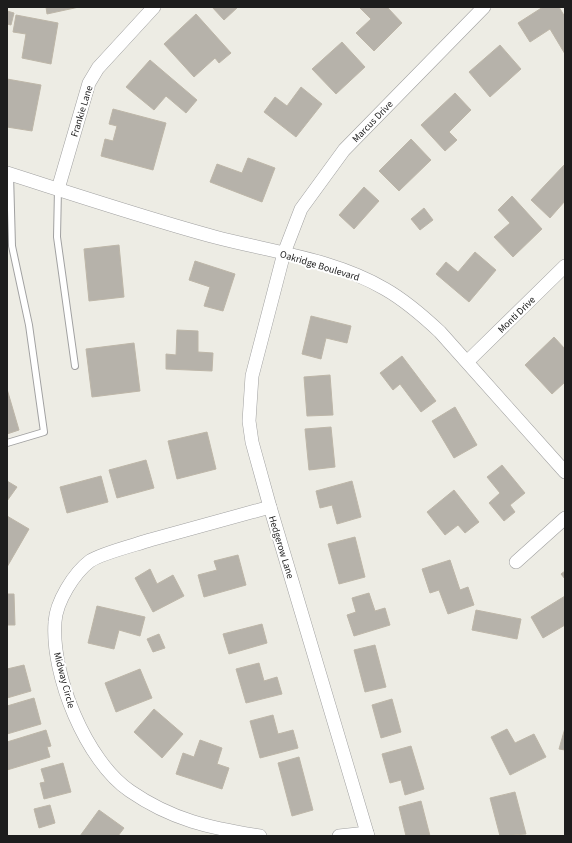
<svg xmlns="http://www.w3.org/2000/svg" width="572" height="843" viewBox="0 0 572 843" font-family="'Source Sans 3',sans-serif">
	<rect width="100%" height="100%" fill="#edece4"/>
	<g fill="#b6b2aa" stroke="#bdb6a8">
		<polygon points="46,7 79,7 47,14"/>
		<polygon points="212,7 238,7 224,20"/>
		<polygon points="359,7 387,7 402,23 374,51 356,33 371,19"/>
		<polygon points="543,7 559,7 565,17 565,54 550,29 530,42 518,23"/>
		<polygon points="7,11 14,13 11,25 7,24"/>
		<polygon points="196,14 231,53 219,63 215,58 194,77 164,44"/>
		<polygon points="16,15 58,23 51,64 22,58 26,34 13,32"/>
		<polygon points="342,42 365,67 336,94 312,69"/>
		<polygon points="500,45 521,69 490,97 469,72"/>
		<polygon points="150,60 197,100 186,113 166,96 154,110 126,87"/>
		<polygon points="7,79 41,85 32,131 7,127"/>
		<polygon points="301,87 322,104 296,137 264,112 275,97 287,106"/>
		<polygon points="455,93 471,110 449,132 457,140 445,151 421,125"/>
		<polygon points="113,109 166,123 153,170 101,156 105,139 113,141 117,126 109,124"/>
		<polygon points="411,139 431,160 399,191 379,171"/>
		<polygon points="248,158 275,168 262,202 210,182 217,164 242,173"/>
		<polygon points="565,164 565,201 550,218 531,200"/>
		<polygon points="364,187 379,201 354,229 339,215"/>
		<polygon points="512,196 542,229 513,257 494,237 510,223 498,210"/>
		<polygon points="424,208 433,220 420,230 411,219"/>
		<polygon points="119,245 124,297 89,301 84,249"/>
		<polygon points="475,252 496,270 469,302 436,274 446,262 458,272"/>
		<polygon points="195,261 235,274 223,311 204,306 210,287 189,280"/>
		<polygon points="311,316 351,326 347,343 326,338 321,359 302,354"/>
		<polygon points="177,330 198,331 198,352 213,353 212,371 166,369 166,354 176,355"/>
		<polygon points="554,337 565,349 565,382 552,394 525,365"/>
		<polygon points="134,343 140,391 92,397 86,349"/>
		<polygon points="402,356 436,401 421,412 400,384 393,390 380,373"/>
		<polygon points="330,375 333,415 307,416 304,377"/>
		<polygon points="7,389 19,430 7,434"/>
		<polygon points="455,407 477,445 454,458 432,421"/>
		<polygon points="331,427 335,467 309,470 305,429"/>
		<polygon points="207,432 216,469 177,479 168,441"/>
		<polygon points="146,460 154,488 117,498 109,470"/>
		<polygon points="502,465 525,493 510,505 515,512 504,521 489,503 500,493 487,477"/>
		<polygon points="101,476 108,502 67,513 60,487"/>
		<polygon points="7,481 17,487 7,501"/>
		<polygon points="352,481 361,517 337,524 332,505 320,508 316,491"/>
		<polygon points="454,490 479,522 465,533 458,525 445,535 427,512"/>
		<polygon points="7,516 29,529 7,567"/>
		<polygon points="355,537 365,577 339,584 328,544"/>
		<polygon points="238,555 246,585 204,597 198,575 217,570 214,561"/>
		<polygon points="450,560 460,590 468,587 474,605 448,614 439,590 430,593 422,569"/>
		<polygon points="150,569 157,584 173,575 184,596 153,612 135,578"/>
		<polygon points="565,571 565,579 561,574"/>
		<polygon points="369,593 375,611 385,608 390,625 354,636 347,615 356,612 352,598"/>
		<polygon points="7,594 14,594 15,625 7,625"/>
		<polygon points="565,596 565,625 543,638 531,617"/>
		<polygon points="97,606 145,617 140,636 119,630 114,649 88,643"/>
		<polygon points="476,610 521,619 517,639 472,630"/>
		<polygon points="262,624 267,643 229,654 223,634"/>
		<polygon points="159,634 165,648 153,652 147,639"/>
		<polygon points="375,645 386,687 365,692 354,650"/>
		<polygon points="259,663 264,681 277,677 282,694 246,703 236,669"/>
		<polygon points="24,665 31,691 7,698 7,669"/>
		<polygon points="140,669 152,698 116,712 105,683"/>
		<polygon points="34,698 41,724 7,734 7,706"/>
		<polygon points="392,699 401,732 381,738 372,705"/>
		<polygon points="154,709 183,734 162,758 134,732"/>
		<polygon points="273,715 278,734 293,730 298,748 260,758 250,721"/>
		<polygon points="565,728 565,750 559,749"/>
		<polygon points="507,729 515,743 534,734 546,757 510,775 491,737"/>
		<polygon points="46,730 51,746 47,747 50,757 7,770 7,742"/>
		<polygon points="200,740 222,748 217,764 229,768 222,789 176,774 183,753 194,757"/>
		<polygon points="411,746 424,789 405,795 401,780 390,783 382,754"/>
		<polygon points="299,757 313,810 292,816 278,763"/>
		<polygon points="63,763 71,792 44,799 40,783 45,782 41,769"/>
		<polygon points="515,792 526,834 500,836 490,798"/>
		<polygon points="421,801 430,836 406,836 399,807"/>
		<polygon points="50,805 55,823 39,828 34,809"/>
		<polygon points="99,810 124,828 118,836 80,836"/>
	</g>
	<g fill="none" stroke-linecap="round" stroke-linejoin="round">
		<g stroke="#a1a1a1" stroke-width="8">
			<g id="lane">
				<polyline points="58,189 57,237 75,366"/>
				<polyline points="7,443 44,432 29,325 12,246 10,174"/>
			</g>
		</g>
		<g stroke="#a1a1a1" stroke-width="14">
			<g id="street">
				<path d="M 7,173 C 76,195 145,218 215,237 C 272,252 334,259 385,289 C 406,301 423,316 440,332 L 565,472"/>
				<polyline points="58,189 89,83 98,68 154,7"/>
				<polyline points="468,361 565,266"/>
				<polyline points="516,562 565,518"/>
				<path d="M 260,836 C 210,828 172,820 130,791 C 86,761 51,675 55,622 C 56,602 74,573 90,561 C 102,553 135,545 150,540 C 190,529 230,518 270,507"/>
				<polyline points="339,836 367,833"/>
				<polyline points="368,836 270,507 252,442 249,421 252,376 284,253 301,209 344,150 484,7"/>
			</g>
		</g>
		<use href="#lane" stroke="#fff" stroke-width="6"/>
		<use href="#street" stroke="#fff" stroke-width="13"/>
	</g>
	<g text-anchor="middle" stroke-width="4" stroke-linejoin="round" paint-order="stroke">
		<g font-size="10" fill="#1d1d1d" stroke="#fff">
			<text transform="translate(81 111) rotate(-73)" y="4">Frankie Lane</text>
			<text transform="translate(372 121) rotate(-46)" y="4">Marcus Drive</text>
			<text transform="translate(320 265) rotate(17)" y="4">Oakridge Boulevard</text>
			<text transform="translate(516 314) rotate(-44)" y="4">Monti Drive</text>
			<text transform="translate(282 547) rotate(73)" y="4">Hedgerow Lane</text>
			<text transform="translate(65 680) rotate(75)" y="4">Midway Circle</text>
		</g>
	</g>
	<rect width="572" height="843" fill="none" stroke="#1d1d1d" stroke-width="16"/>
</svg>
